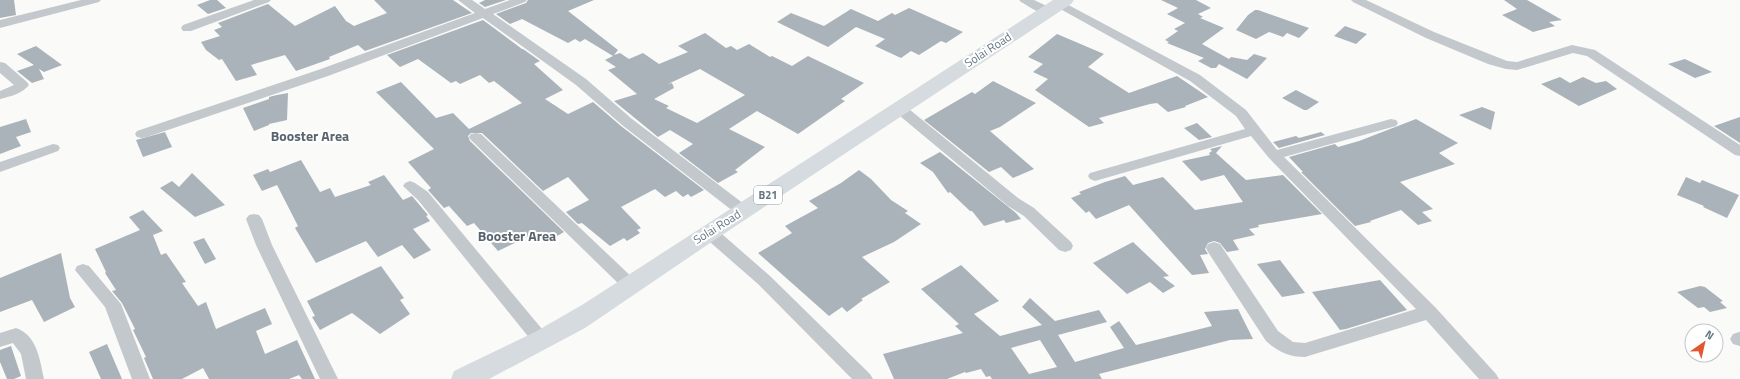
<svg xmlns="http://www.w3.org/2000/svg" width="1740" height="379" viewBox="0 0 1740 379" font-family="'Titillium Web',sans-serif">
	<rect width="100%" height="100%" fill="#fafaf8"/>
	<g fill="#aab3b9" fill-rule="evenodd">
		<polygon points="0,0 14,0 16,15 0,18"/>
		<polygon points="210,0 217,0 226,8 208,14 197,5"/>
		<polygon points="374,0 453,0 472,13 365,51 358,45 329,57 330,59 296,71 285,55 251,65 257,75 236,81 222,59 219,60 206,50 201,42 220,36 214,30 222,27 218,23 268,4 295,26 335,6 346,21 354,26 387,13"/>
		<polygon points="485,0 506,0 485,7 479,3"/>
		<path d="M 528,0 L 594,0 L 568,11 L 618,50 L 614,55 L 620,53 L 629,59 L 643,53 L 659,64 L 688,52 L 678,46 L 705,33 L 726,48 L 731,46 L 737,50 L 749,44 L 770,57 L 772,56 L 792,66 L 808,56 L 864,83 L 841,99 L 845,101 L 798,134 L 757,111 L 729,129 L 765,147 L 735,170 L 738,172 L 718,183 L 679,153 L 693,144 L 670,130 L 658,137 L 614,101 L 637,94 L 608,70 L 616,67 L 605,60 L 613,56 L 585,39 L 580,42 L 575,39 L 568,43 L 522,19 L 510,24 L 496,14 L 526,3 ZM 700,69 L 745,95 L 697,123 L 666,108 L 669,106 L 654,99 L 674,88 L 672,83 L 668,84 Z"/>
		<polygon points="1161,0 1196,0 1211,8 1198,14 1203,17 1200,18 1224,28 1202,44 1229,59 1231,57 1247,60 1254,54 1267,58 1247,79 1219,64 1216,68 1211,68 1198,61 1204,58 1167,43 1169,42 1165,40 1178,31 1174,29 1185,23 1167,14 1178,8"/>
		<polygon points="1504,0 1527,0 1562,20 1549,22 1555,26 1533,32 1502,15 1517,9"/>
		<polygon points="909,8 963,32 946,43 941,41 919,55 911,51 901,58 875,46 885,39 856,27 828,47 777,22 791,13 824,26 851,9 878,21 892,13 895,15"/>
		<polygon points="1255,10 1258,10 1309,28 1299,38 1287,33 1283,37 1269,32 1256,39 1236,30 1248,15"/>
		<polygon points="483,20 522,49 523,49 540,61 534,64 563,90 545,99 568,114 593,102 621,126 704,190 691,197 688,194 683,197 676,191 665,197 655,189 621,207 641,228 637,230 640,233 627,241 624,238 610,246 582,223 578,224 566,212 589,200 568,177 543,191 482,133 471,133 468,136 470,141 564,232 545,243 535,233 498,251 474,223 467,226 449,206 444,208 428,190 431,188 408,162 434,149 376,92 401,82 436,118 453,113 469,129 522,103 494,81 489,83 480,75 460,84 456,81 451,83 418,59 400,67 387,55"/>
		<polygon points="1345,26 1367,34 1356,44 1334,36"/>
		<polygon points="1057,34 1104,54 1088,67 1129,93 1177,76 1208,97 1185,106 1186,107 1168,112 1157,103 1150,104 1099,118 1104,123 1089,127 1035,90 1048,79 1033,72 1043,64 1028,57"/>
		<polygon points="36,46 62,65 44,72 39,69 44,79 32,83 17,71 34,65 17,54"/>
		<polygon points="1685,59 1712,72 1695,78 1668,64"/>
		<polygon points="1560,77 1570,83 1583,77 1596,83 1606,81 1617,89 1579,106 1541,84"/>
		<polygon points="993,81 1036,103 1000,127 990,131 1034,169 1013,178 1001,167 989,172 924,120 972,92 975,94"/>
		<polygon points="1296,90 1319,102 1307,110 1304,110 1282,98"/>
		<polygon points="288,93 287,120 269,124 269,125 254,131 243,108 269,99 269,97 277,95"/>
		<polygon points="1482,107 1495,112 1491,130 1459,115"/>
		<polygon points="1740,117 1740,143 1714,126"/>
		<polygon points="26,119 31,132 16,137 21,146 0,154 0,127"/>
		<polygon points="1416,119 1458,143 1439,153 1455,164 1400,182 1433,209 1422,212 1432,221 1418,225 1401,210 1370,221 1371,222 1355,226 1301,172 1303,172 1289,157 1335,144 1338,147 1359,141"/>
		<polygon points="1197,123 1212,137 1199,140 1184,128"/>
		<polygon points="165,132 172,147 143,157 136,140"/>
		<polygon points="1321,132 1325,135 1279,148 1273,142 1296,136 1299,138"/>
		<polygon points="1222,146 1216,153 1246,180 1283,175 1322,214 1258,225 1259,227 1249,229 1255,235 1233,240 1239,250 1227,252 1220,243 1214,241 1208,243 1205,249 1208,254 1200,255 1209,273 1192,275 1129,205 1096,219 1089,211 1086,213 1071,198 1081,194 1079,192 1105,182 1125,176 1133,185 1163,177 1195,210 1243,202 1224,175 1201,181 1182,161 1210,155 1209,153 1212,151 1210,149"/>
		<polygon points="940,152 1016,213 1021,219 1006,223 1004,220 984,226 972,211 970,211 950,192 948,193 933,172 920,163"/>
		<polygon points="301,160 320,192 330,188 335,197 371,185 368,182 384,175 403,200 412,196 428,215 426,216 430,221 413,229 431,250 414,259 402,245 378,257 366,241 316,263 295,228 298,226 277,185 262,191 253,175 268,169 270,172"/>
		<polygon points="859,170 871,179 891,200 908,211 905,213 921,224 894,242 862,257 890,282 861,299 863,300 847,312 842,307 829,316 758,253 792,233 785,226 818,208 809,201 841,183"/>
		<polygon points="192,173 225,205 195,217 160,188 172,181 179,187"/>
		<polygon points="1686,177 1700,183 1702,180 1739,195 1727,218 1703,207 1704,206 1677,195"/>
		<polygon points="143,210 163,231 153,235 161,255 166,253 186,282 182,283 198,306 206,302 216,329 265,308 272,324 256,331 265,354 297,340 315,379 302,379 299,375 289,379 209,379 203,368 182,379 153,379 144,358 146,357 133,330 135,329 122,303 112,291 116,290 105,273 106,272 95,249 140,230 129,217"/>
		<polygon points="204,238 216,259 205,264 193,242"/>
		<polygon points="1133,242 1169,276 1163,277 1175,286 1163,293 1150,282 1127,294 1093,263"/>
		<polygon points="61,253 70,298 75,307 44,322 32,300 0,312 0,278"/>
		<polygon points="1280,260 1305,293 1282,297 1257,264"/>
		<path d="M 961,265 L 999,301 L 974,314 L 1000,336 L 1042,325 L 1022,307 L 1030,298 L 1055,321 L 1099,310 L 1107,322 L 1058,335 L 1075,362 L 1124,348 L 1110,327 L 1119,321 L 1136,345 L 1212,326 L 1204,312 L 1238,309 L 1253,339 L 1230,340 L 1099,374 L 1102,379 L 992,379 L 990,376 L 986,377 L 981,369 L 966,373 L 965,372 L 947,379 L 894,379 L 883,354 L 963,333 L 955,326 L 959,324 L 921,289 ZM 1040,340 L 1057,367 L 1029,374 L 1011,348 Z"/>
		<polygon points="381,266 404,298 400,300 410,314 380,334 352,313 320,330 312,317 315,316 307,301"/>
		<polygon points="1380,280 1407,310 1346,329 1340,330 1312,292"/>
		<polygon points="1700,286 1705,287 1723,301 1720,302 1727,308 1710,312 1704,307 1698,308 1677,292"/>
		<polygon points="107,344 122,379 101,379 89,352"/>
		<polygon points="11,346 21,376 14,379 7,379 0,362 0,350"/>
	</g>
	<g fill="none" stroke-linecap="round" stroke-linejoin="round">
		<g fill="#c3c8cc" fill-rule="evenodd">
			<polygon points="81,0 101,0 99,2 0,28 0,20"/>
			<polygon points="254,0 271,0 269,2 191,31 183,31 181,28 183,25"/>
			<polygon points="458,0 472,0 485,9 510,0 527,0 525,2 493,14 586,79 632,119 748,207 751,211 748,215 743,216 738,215 622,125 576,85 483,18 328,76 147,137 142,138 137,137 135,134 137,131 318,70 475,13"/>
			<path d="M 1019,0 L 1034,0 L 1051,8 L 1053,11 L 1051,14 C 1041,16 1030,7 1021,2 Z"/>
			<path d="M 1059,0 L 1200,75 L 1246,110 L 1277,150 L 1391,119 L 1396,120 L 1398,123 L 1396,126 L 1284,157 L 1435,307 L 1496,374 L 1499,379 L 1479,379 L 1426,320 L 1305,357 C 1289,357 1277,351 1266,341 L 1208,252 L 1206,248 L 1208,244 L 1214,242 L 1220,244 L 1278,331 L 1293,342 L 1305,343 L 1416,309 L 1269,158 L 1251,136 L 1095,181 L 1090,179 L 1088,176 L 1090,173 L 1245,129 L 1236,116 L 1190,81 L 1055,6 L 1053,4 L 1055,2 Z"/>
			<polygon points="1351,0 1366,0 1434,32 1507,61 1517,62 1572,45 1595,50 1740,145 1740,156 1735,155 1587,56 1573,53 1517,70 1506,69 1488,64 1426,38 1353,2"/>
			<path d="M 0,62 L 5,63 L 27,82 L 29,85 C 22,94 11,96 0,99 L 0,91 L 14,85 L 0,73 Z"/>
			<polygon points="899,104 904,105 1018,198 1034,208 1071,242 1073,246 1071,250 1065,252 1059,250 1024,216 1008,206 894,111 892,108 894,105"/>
			<polygon points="476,133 481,134 636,281 638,285 636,289 630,291 624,289 471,140 469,137 471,134"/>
			<polygon points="53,144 58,145 60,148 58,151 0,172 0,162"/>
			<polygon points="410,181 415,183 428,192 547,335 550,340 547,345 541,347 535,345 418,200 403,186 405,183"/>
			<polygon points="254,214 259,215 262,219 272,245 338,379 320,379 256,245 246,219 249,215"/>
			<polygon points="709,227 715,228 770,276 870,374 873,379 852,379 758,284 703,236 701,232 703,228"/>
			<polygon points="83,264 89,266 121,304 150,379 132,379 105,307 75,270 77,266"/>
			<path d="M 16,328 C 37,335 40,360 44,379 L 26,379 L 21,354 L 13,343 L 0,347 L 0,333 Z"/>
			<polygon points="1739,332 1740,332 1740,346 1733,344 1730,339 1733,334"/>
		</g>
		<polygon fill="#d6dbdf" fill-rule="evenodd" points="1053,0 1074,0 1071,4 713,241 585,328 489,379 451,379 454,371 535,332 582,305"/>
	</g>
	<g text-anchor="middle" stroke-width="4" stroke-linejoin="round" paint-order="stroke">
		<rect fill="#fff" stroke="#939fa8" stroke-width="1" x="754" y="186" width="28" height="18" rx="3"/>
		<g font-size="11" font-weight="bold" fill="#657683">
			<text x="768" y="199">B21</text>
		</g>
		<g font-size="12" fill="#657683" stroke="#fff">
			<text transform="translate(988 50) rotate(-33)" y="4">Solai Road</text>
			<text transform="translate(717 227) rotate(-32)" y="4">Solai Road</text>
		</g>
		<g font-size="14" font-weight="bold" fill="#57646e" stroke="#fff">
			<text x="310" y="141">Booster Area</text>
			<text x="517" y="241">Booster Area</text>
		</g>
	</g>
	<g transform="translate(1704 343) rotate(34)"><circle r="19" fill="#ffffff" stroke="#c1c8cd"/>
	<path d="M0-3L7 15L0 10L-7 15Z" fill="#e4572e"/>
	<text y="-6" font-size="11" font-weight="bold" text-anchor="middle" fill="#657683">N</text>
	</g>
</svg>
